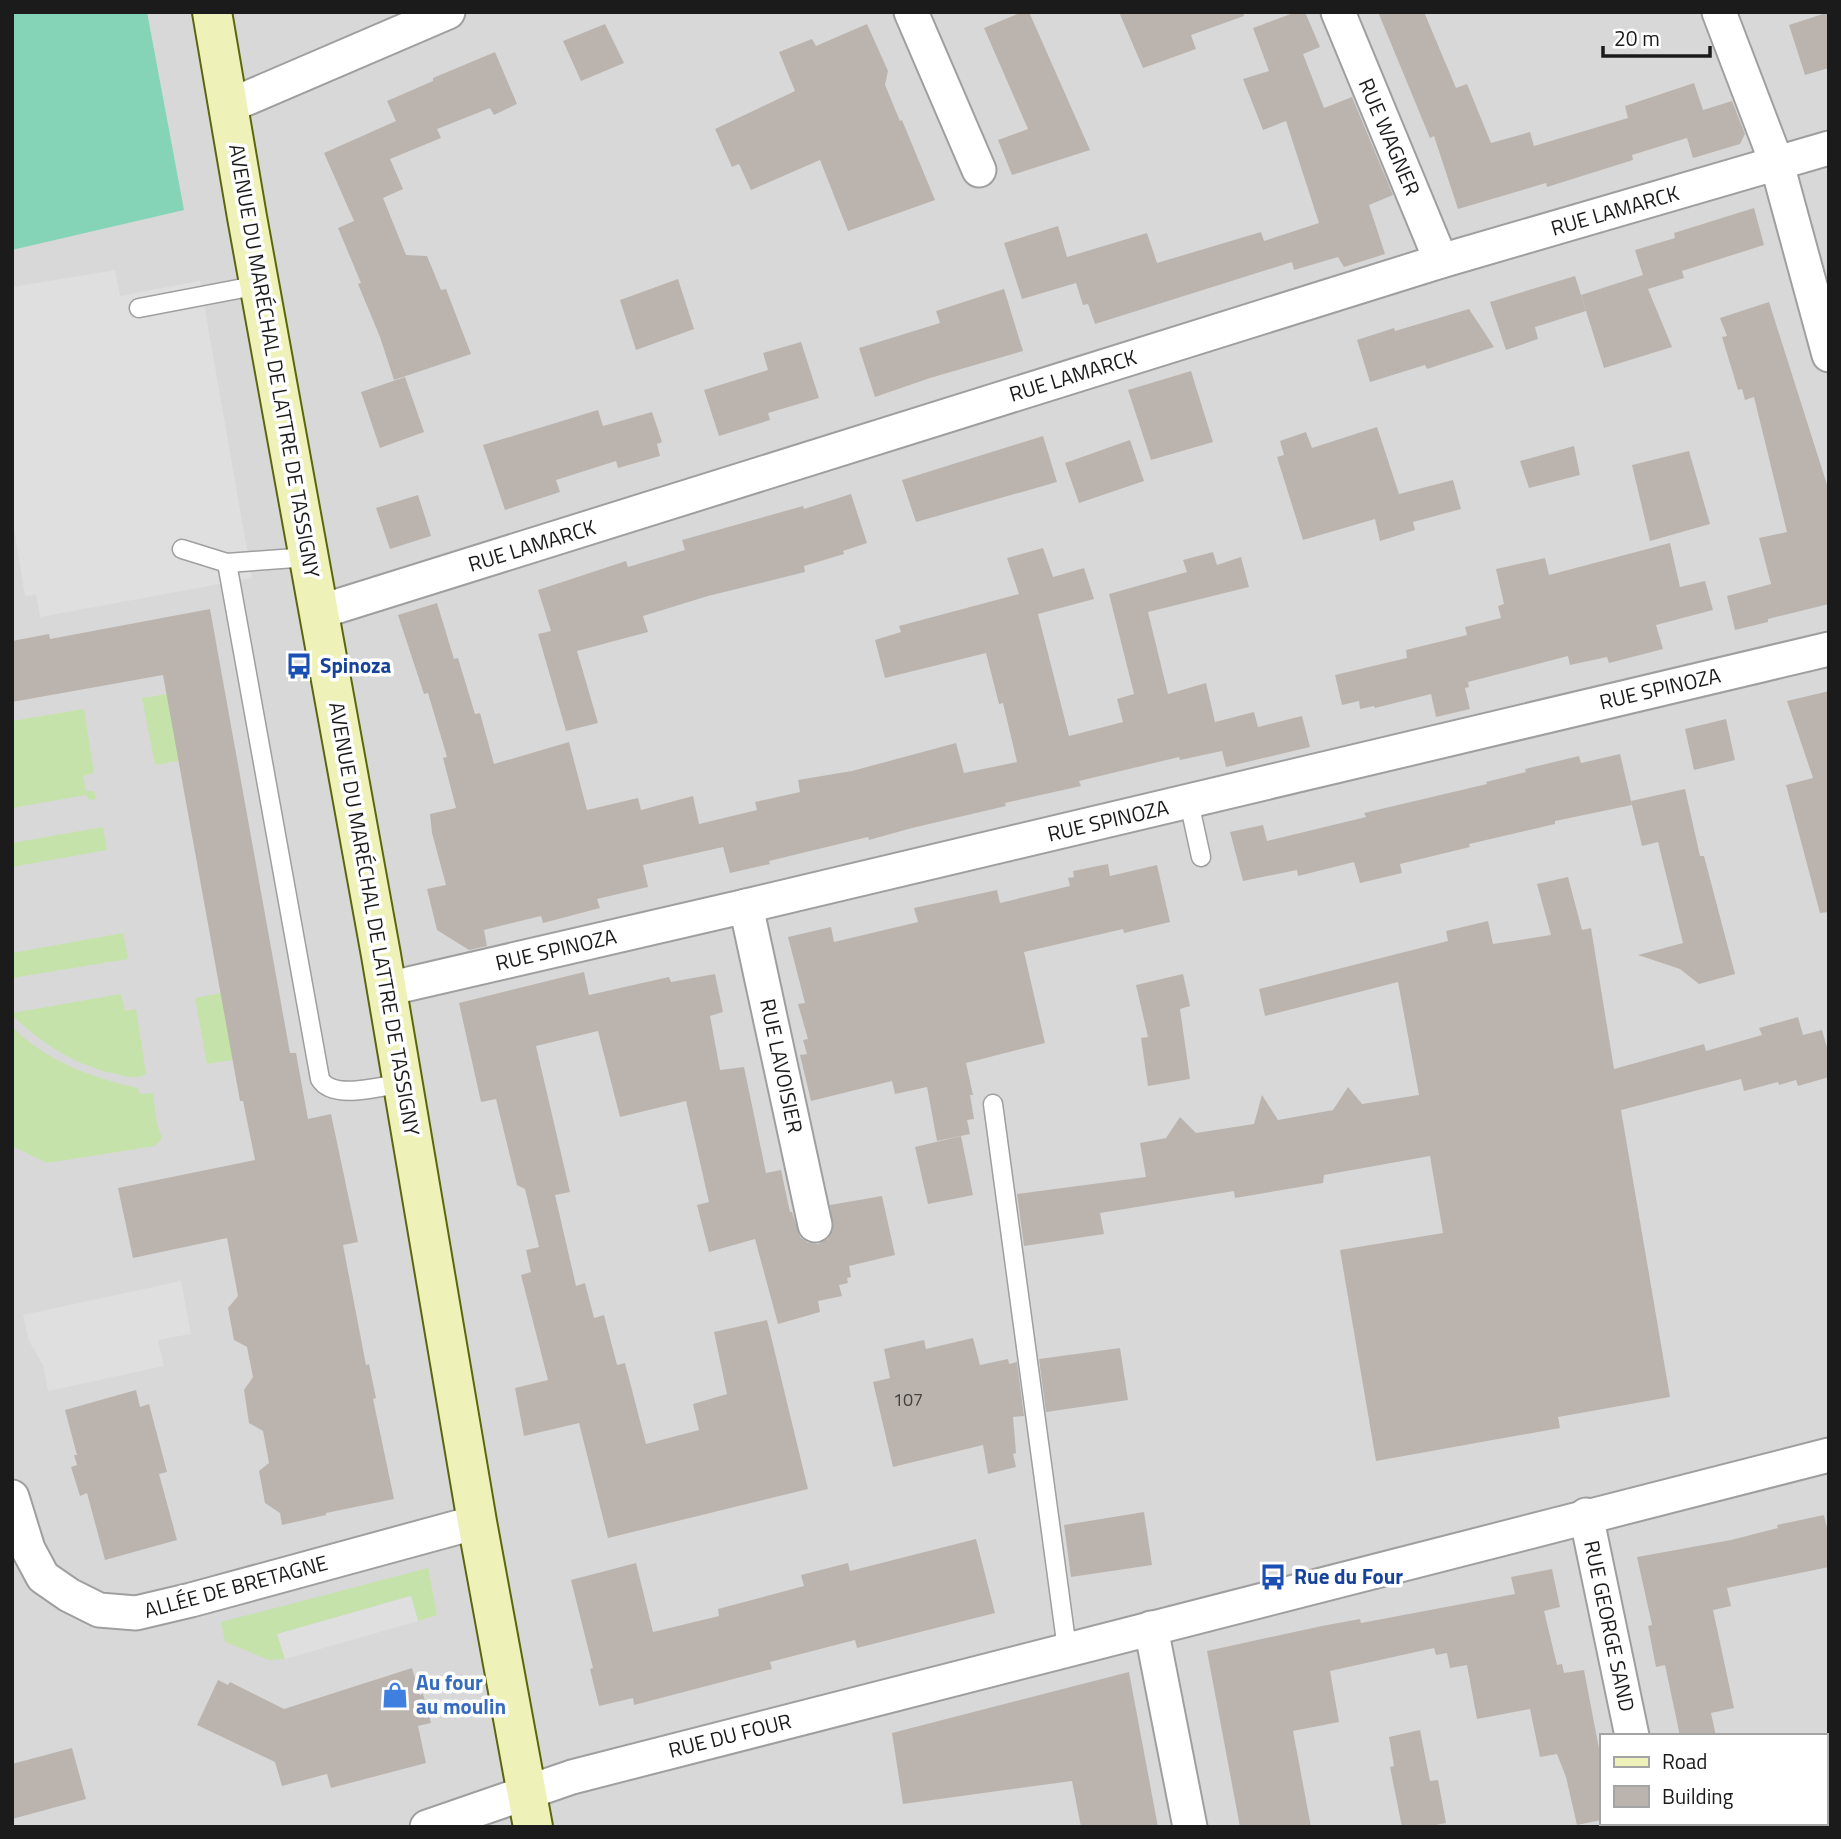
<svg xmlns="http://www.w3.org/2000/svg" width="1841" height="1839" viewBox="0 0 1841 1839" font-family="'Titillium Web',sans-serif">
	<rect width="100%" height="100%" fill="#ece8e1"/>
	<path fill="#d9d8d8" fill-rule="evenodd" d="M 12,12 L 1829,12 L 1829,1827 L 12,1827 ZM 1601,1736 L 1825,1736 L 1825,1823 L 1601,1823 Z"/>
	<g fill="#c5e2ab">
		<polygon points="167,694 179,761 155,765 142,698"/>
		<polygon points="84,709 94,773 83,776 86,791 94,791 96,799 89,800 86,795 12,808 12,721"/>
		<polygon points="103,827 107,850 12,867 12,843"/>
		<polygon points="123,933 128,959 12,978 12,953"/>
		<polygon points="221,993 233,1060 207,1064 195,998"/>
		<path d="M 121,994 L 125,1011 L 136,1009 L 146,1074 C 138,1079 129,1077 120,1075 C 78,1067 43,1045 12,1015 L 12,1013 Z"/>
		<path d="M 12,1027 C 48,1062 90,1077 138,1088 L 139,1094 L 153,1093 L 157,1124 L 162,1138 L 155,1146 L 47,1163 L 12,1146 Z"/>
		<polygon points="428,1568 437,1615 418,1621 410,1596 278,1634 285,1659 269,1660 225,1642 221,1622"/>
	</g>
	<polygon fill="#86d4b7" points="12,12 147,12 184,210 12,250"/>
	<g fill="#dfdfdf">
		<polygon points="115,270 120,296 200,281 252,578 40,617 36,595 25,596 12,515 12,287"/>
		<polygon points="181,1281 191,1334 158,1340 164,1366 48,1391 43,1365 29,1341 23,1315"/>
		<polygon points="411,1596 418,1621 285,1659 277,1634"/>
	</g>
	<g fill="#bbb4ae">
		<polygon points="1022,12 1029,12 1090,150 1012,175 998,140 1028,129 984,28"/>
		<polygon points="1119,12 1243,12 1244,16 1191,35 1196,49 1143,68"/>
		<polygon points="1296,12 1305,12 1320,47 1303,54 1324,108 1352,97 1393,195 1369,205 1385,254 1344,267 1338,257 1294,270 1292,262 1095,324 1088,304 1083,305 1076,283 1022,299 1004,243 1058,226 1067,257 1147,233 1157,263 1261,232 1264,241 1319,223 1286,121 1263,130 1243,79 1269,71 1253,28"/>
		<polygon points="1378,12 1424,12 1456,88 1467,84 1491,143 1530,132 1534,146 1628,118 1625,106 1694,83 1703,110 1732,101 1745,134 1740,144 1693,158 1687,138 1632,155 1633,160 1547,187 1546,183 1458,209 1434,136 1430,138"/>
		<polygon points="1829,12 1829,68 1805,75 1789,25"/>
		<polygon points="605,24 624,63 581,81 563,41"/>
		<polygon points="867,24 888,71 885,85 900,121 902,120 935,200 848,231 820,160 751,190 739,164 732,167 715,129 795,91 779,52 812,39 816,46"/>
		<polygon points="495,52 517,104 494,115 490,108 437,129 441,138 390,159 403,189 383,198 406,255 427,256 441,290 446,289 471,354 394,380 380,337 358,284 361,283 338,228 354,221 324,153 396,121 387,101 433,81 433,78"/>
		<polygon points="1754,208 1764,245 1682,271 1684,278 1648,289 1672,347 1604,368 1581,295 1643,275 1635,250 1675,238 1674,233"/>
		<polygon points="1575,276 1586,311 1535,327 1538,339 1506,350 1490,302"/>
		<polygon points="678,279 694,329 636,350 620,300"/>
		<polygon points="1004,289 1023,351 930,378 875,397 859,348 940,323 936,311"/>
		<polygon points="1769,302 1829,491 1829,604 1768,619 1768,622 1735,630 1727,596 1771,584 1759,538 1787,532 1754,397 1745,400 1742,389 1738,390 1722,337 1727,336 1720,318"/>
		<polygon points="1469,309 1494,347 1427,369 1425,365 1370,382 1357,340 1394,328 1395,331"/>
		<polygon points="801,342 819,398 768,413 770,420 719,436 704,390 768,370 763,353"/>
		<polygon points="1191,371 1213,442 1151,460 1128,390"/>
		<polygon points="405,377 424,432 380,448 361,392"/>
		<polygon points="598,410 603,426 652,412 662,442 657,444 660,456 618,468 616,461 556,480 560,492 505,510 483,445"/>
		<polygon points="1377,427 1399,494 1453,480 1461,509 1413,522 1415,530 1380,541 1375,519 1303,540 1277,457 1284,455 1280,441 1306,432 1312,448"/>
		<polygon points="1043,436 1057,482 916,522 902,480"/>
		<polygon points="1130,440 1144,481 1079,503 1065,463"/>
		<polygon points="1574,446 1580,475 1529,488 1520,461"/>
		<polygon points="1689,451 1710,524 1650,541 1632,465"/>
		<polygon points="851,494 867,543 843,551 844,554 804,566 805,572 708,596 643,616 648,632 577,651 598,723 566,731 538,634 551,631 538,590 626,561 628,567 685,550 682,540 803,506 804,509"/>
		<polygon points="418,495 431,536 390,549 376,508"/>
		<polygon points="1670,543 1680,587 1705,581 1713,610 1656,625 1663,649 1609,663 1607,657 1570,665 1568,656 1468,682 1469,687 1465,688 1470,709 1436,717 1431,694 1375,708 1374,706 1360,709 1359,701 1342,705 1335,675 1407,658 1406,650 1467,635 1465,627 1501,618 1498,606 1504,604 1496,569 1545,558 1549,575"/>
		<polygon points="1043,548 1053,577 1084,568 1094,599 1038,614 1069,736 1123,722 1117,699 1134,694 1109,594 1187,572 1183,560 1213,552 1217,565 1241,557 1249,587 1148,612 1168,694 1206,683 1215,722 1254,712 1258,727 1302,716 1310,747 1226,767 1222,751 1180,760 1179,757 1079,781 1081,786 1005,803 1006,806 912,828 869,840 868,837 769,861 770,864 730,873 723,847 643,865 648,887 597,899 600,908 543,923 541,916 484,930 487,946 469,950 437,930 427,889 446,885 432,833 430,814 456,808 443,758 447,757 428,693 424,694 398,615 437,603 454,659 458,658 475,714 480,713 494,764 569,742 587,810 638,798 641,810 693,796 699,824 757,810 755,802 800,792 798,780 852,771 956,743 964,773 1017,762 1003,703 999,704 986,653 885,678 875,640 901,632 899,626 1019,594 1007,558"/>
		<polygon points="210,609 290,1053 296,1053 308,1119 331,1114 358,1242 343,1245 366,1365 369,1364 376,1398 373,1399 394,1499 326,1513 326,1515 282,1525 280,1513 265,1503 259,1471 269,1463 263,1431 249,1423 244,1390 253,1377 247,1347 234,1340 228,1308 238,1296 227,1238 133,1258 118,1188 255,1160 243,1101 240,1101 163,675 12,702 12,641 49,634 50,639"/>
		<polygon points="1829,691 1829,912 1820,913 1786,785 1813,778 1787,701"/>
		<polygon points="1726,719 1735,760 1694,770 1685,729"/>
		<polygon points="1620,754 1632,805 1555,821 1555,824 1469,844 1470,847 1400,864 1402,873 1360,883 1354,862 1298,876 1297,870 1243,881 1230,832 1263,825 1267,841 1366,817 1364,813 1487,784 1486,782 1526,772 1525,769 1579,756 1581,763"/>
		<polygon points="1685,789 1700,856 1704,856 1735,974 1699,984 1680,969 1638,955 1683,943 1658,842 1642,846 1631,801"/>
		<polygon points="1108,864 1110,876 1157,865 1170,922 1124,933 1123,929 1024,952 1045,1043 966,1063 973,1095 970,1095 974,1119 967,1120 970,1134 937,1141 927,1087 895,1094 892,1081 811,1101 800,1055 807,1054 803,1040 808,1039 798,1004 805,1003 788,937 831,927 834,942 918,922 914,908 997,890 1000,903 1070,886 1068,878 1074,877 1073,871"/>
		<polygon points="1568,877 1582,930 1591,928 1614,1069 1704,1044 1706,1051 1762,1035 1759,1028 1798,1017 1803,1035 1822,1030 1829,1055 1829,1077 1798,1086 1796,1080 1779,1085 1778,1082 1744,1091 1741,1079 1621,1110 1670,1397 1558,1417 1560,1428 1376,1461 1340,1250 1443,1233 1430,1156 1324,1175 1323,1183 1235,1198 1234,1191 1100,1213 1104,1234 1024,1246 1017,1194 1146,1177 1140,1143 1166,1138 1180,1117 1196,1133 1254,1124 1262,1095 1278,1120 1333,1110 1348,1087 1362,1104 1419,1095 1398,982 1265,1016 1259,989 1448,941 1446,931 1488,921 1493,944 1551,935 1537,884"/>
		<polygon points="584,972 589,995 669,977 671,982 715,974 723,1012 710,1016 720,1070 744,1067 766,1173 781,1170 790,1212 792,1212 800,1237 808,1243 818,1244 828,1239 833,1230 830,1205 882,1196 895,1255 849,1266 851,1277 847,1278 848,1283 839,1285 842,1296 818,1301 820,1312 778,1324 755,1239 709,1252 697,1205 709,1202 686,1101 620,1117 598,1031 536,1046 570,1192 555,1195 576,1286 585,1283 594,1318 604,1315 617,1365 625,1363 646,1444 699,1430 693,1404 727,1394 714,1332 767,1320 808,1489 608,1538 579,1423 524,1436 515,1388 548,1380 521,1275 531,1272 526,1250 539,1247 525,1189 517,1185 496,1099 481,1102 459,1003"/>
		<polygon points="1183,974 1190,1006 1180,1009 1190,1079 1148,1086 1141,1038 1148,1037 1136,985"/>
		<polygon points="961,1136 973,1195 928,1204 915,1147"/>
		<polygon points="973,1338 980,1365 1008,1359 1009,1364 1017,1362 1024,1416 1013,1417 1016,1453 1013,1454 1016,1467 988,1474 983,1445 893,1467 873,1382 890,1378 884,1349 924,1340 926,1349"/>
		<polygon points="1120,1348 1128,1400 1046,1412 1039,1359"/>
		<polygon points="136,1390 140,1407 149,1404 167,1472 159,1474 177,1540 105,1560 87,1493 80,1496 71,1467 77,1465 74,1455 77,1455 65,1410"/>
		<polygon points="1144,1512 1152,1565 1071,1577 1064,1525"/>
		<polygon points="1824,1515 1829,1537 1829,1567 1727,1588 1731,1606 1713,1610 1734,1708 1711,1713 1716,1736 1680,1736 1665,1665 1656,1667 1648,1626 1652,1625 1637,1557 1731,1540 1778,1528 1777,1525"/>
		<polygon points="976,1539 995,1613 857,1648 855,1640 770,1662 772,1669 634,1705 633,1698 599,1706 590,1669 593,1668 571,1580 636,1563 653,1632 719,1616 718,1609 804,1586 801,1575 848,1563 850,1571"/>
		<polygon points="1552,1569 1560,1607 1544,1611 1557,1665 1562,1664 1564,1673 1584,1670 1601,1759 1601,1820 1577,1825 1566,1777 1557,1754 1540,1757 1530,1709 1477,1719 1467,1665 1450,1668 1447,1653 1436,1655 1434,1648 1330,1671 1339,1722 1293,1731 1311,1827 1240,1827 1207,1651 1322,1626 1360,1619 1361,1623 1515,1594 1511,1577"/>
		<polygon points="412,1668 420,1695 423,1694 431,1723 418,1726 426,1763 331,1788 327,1774 282,1786 275,1762 197,1725 218,1680 228,1685 230,1682 284,1709"/>
		<polygon points="1129,1672 1158,1827 1081,1827 1072,1781 903,1804 892,1733"/>
		<polygon points="1420,1730 1430,1781 1438,1780 1446,1823 1426,1827 1402,1827 1390,1767 1394,1766 1389,1737"/>
		<polygon points="72,1748 86,1799 12,1819 12,1764"/>
	</g>
	<g fill="none" stroke-linecap="round" stroke-linejoin="round">
		<g stroke="#9f9f9f" stroke-width="21">
			<g id="lane">
				<polyline points="139,308 259,285"/>
				<polyline points="182,549 227,563 309,557"/>
				<path d="M 227,563 L 320,1079 C 333,1101 381,1086 403,1083"/>
				<polyline points="1189,802 1201,857"/>
				<polyline points="993,1104 1067,1649"/>
			</g>
		</g>
		<g stroke="#9f9f9f" stroke-width="37">
			<g id="street">
				<polyline points="911,12 979,170"/>
				<polyline points="1338,12 1441,261"/>
				<polyline points="1719,12 1777,164 1829,355"/>
				<polyline points="229,106 448,12"/>
				<polyline points="319,612 1441,261 1829,148"/>
				<polyline points="746,906 815,1225"/>
				<polyline points="387,989 746,906 1829,649"/>
				<polyline points="12,1497 28,1549 43,1577 69,1595 99,1610 136,1613 191,1600 477,1522"/>
				<polyline points="1586,1515 1632,1736"/>
				<polyline points="1151,1628 1190,1827"/>
				<polyline points="1650,1823 1650,1827"/>
				<polyline points="427,1827 572,1777 1829,1455"/>
			</g>
		</g>
		<g stroke="#5b660e" stroke-width="42">
			<polyline id="secondary" points="212,12 247,217 381,955 477,1522 533,1827"/>
		</g>
		<use href="#lane" stroke="#fff" stroke-width="18"/>
		<use href="#street" stroke="#fff" stroke-width="33"/>
		<use href="#secondary" stroke="#eff2b8" stroke-width="38"/>
	</g>
	<defs>
		<g id="bus-bare" transform="scale(2.1)"><path d="M-5-6H5V4H4V6H2V4H-2V6H-4V4H-5ZM-3.5-4V0h7V-4ZM-3.5 1.2v1.5H-2V1.2ZM2 1.2v1.5H3.5V1.2Z" fill="#1a4fb4" stroke="#fff" stroke-width="2.5" paint-order="stroke"/></g>
		<g id="shop-bare" transform="scale(2.1)"><path d="M-5-2.5h2.3a2.7 3.5 0 0 1 5.4 0H5L5.5 6h-11ZM-1.5-2.5h3a1.5 2.3 0 0 0-3 0Z" fill="#3f7fe0" stroke="#fff" stroke-width="2.5" paint-order="stroke"/></g>
	</defs>
	<g fill-rule="evenodd">
		<use href="#bus-bare" x="299" y="666"/>
		<use href="#bus-bare" x="1273" y="1577"/>
		<use href="#shop-bare" x="395" y="1695"/>
	</g>
	<g text-anchor="middle" stroke-width="7" stroke-linejoin="round" paint-order="stroke">
		<g font-size="18" fill="#434140">
			<text x="908" y="1406">107</text>
		</g>
		<g font-size="21" fill="#1b1b1b" stroke="#fff">
			<text transform="translate(1389 137) rotate(67)" y="7">RUE WAGNER</text>
			<text transform="translate(1615 211) rotate(-16)" y="7">RUE LAMARCK</text>
			<text transform="translate(274 361) rotate(80)" y="7">AVENUE DU MARÉCHAL DE LATTRE DE TASSIGNY</text>
			<text transform="translate(1073 376) rotate(-17)" y="7">RUE LAMARCK</text>
			<text transform="translate(532 546) rotate(-17)" y="7">RUE LAMARCK</text>
			<text transform="translate(1660 689) rotate(-13)" y="7">RUE SPINOZA</text>
			<text transform="translate(1108 821) rotate(-13)" y="7">RUE SPINOZA</text>
			<text transform="translate(374 919) rotate(80)" y="7">AVENUE DU MARÉCHAL DE LATTRE DE TASSIGNY</text>
			<text transform="translate(556 950) rotate(-13)" y="7">RUE SPINOZA</text>
			<text transform="translate(781 1066) rotate(78)" y="7">RUE LAVOISIER</text>
			<text transform="translate(236 1587) rotate(-15)" y="7">ALLÉE DE BRETAGNE</text>
			<text transform="translate(1609 1626) rotate(78)" y="7">RUE GEORGE SAND</text>
			<text transform="translate(730 1736) rotate(-14)" y="7">RUE DU FOUR</text>
		</g>
		<g font-size="21" font-weight="bold" fill="#164399" stroke="#fff" text-anchor="start">
			<text x="320" y="673">Spinoza</text>
			<text x="1294" y="1584">Rue du Four</text>
		</g>
		<g font-size="21" font-weight="bold" fill="#366cbe" stroke="#fff" text-anchor="start">
			<text x="416" y="1690">Au four<tspan x="416" dy="24">au moulin</tspan></text>
		</g>
	</g>
	<rect width="1841" height="1839" fill="none" stroke="#1b1b1b" stroke-width="28"/>
	<rect x="1600" y="1734" width="228" height="91" fill="#ffffff" stroke="#a4a4a4" stroke-width="2"/>
	<rect x="1614" y="1757" width="35" height="10" fill="#eff2b8" stroke="#a4a4a4" stroke-width="2"/>
	<text x="1662" y="1769" font-size="21" fill="#1b1b1b">Road</text>
	<rect x="1614" y="1786" width="35" height="21" fill="#bbb4ae" stroke="#a4a4a4" stroke-width="2"/>
	<text x="1662" y="1804" font-size="21" fill="#1b1b1b">Building</text>
	<path d="M1603 46v10h107v-10" fill="none" stroke="#1b1b1b" stroke-width="3.5"/>
	<text x="1614" y="46" font-size="21" fill="#1b1b1b" stroke="#ffffff" stroke-width="5" paint-order="stroke">20 m</text>
</svg>
